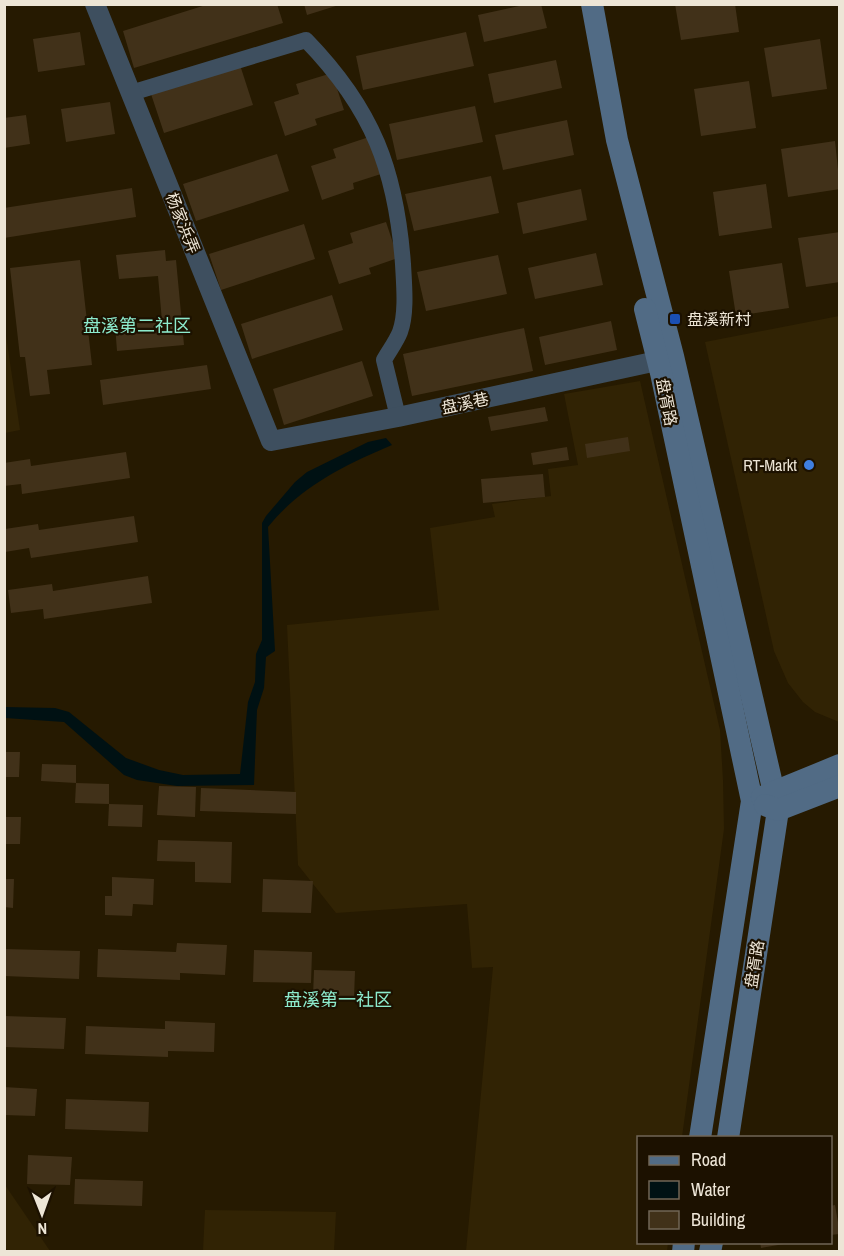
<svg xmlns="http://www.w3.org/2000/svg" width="844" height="1256" viewBox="0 0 844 1256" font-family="'Archivo Narrow','Noto Sans SC',sans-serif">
	<rect width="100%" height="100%" fill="#261a01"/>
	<g fill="#312304">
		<polygon points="839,316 840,316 839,722 815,712 803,702 788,683 774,651 705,342"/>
		<polygon points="4,322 20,430 5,433 4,433"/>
		<polygon points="640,381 720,730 723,780 724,829 682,1137 638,1138 638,1242 668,1243 667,1251 466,1251 493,967 472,968 467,904 336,913 298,865 287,625 439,610 430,528 495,517 492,504 551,496 548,469 578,465 564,394"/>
		<polygon points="4,1185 5,1185 50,1251 8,1251 5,1247"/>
		<polygon points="205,1210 336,1212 334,1251 203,1251"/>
	</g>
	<path fill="#001113" d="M 386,438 L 392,445 C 345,465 301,486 268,527 L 275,651 L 266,657 L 264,688 L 257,710 L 254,785 L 177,786 L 137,780 L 124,775 L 64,722 L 5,718 L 5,707 L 55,708 L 69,712 L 126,758 L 159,770 L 183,775 L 240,774 L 248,702 L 255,682 L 256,654 L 262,640 L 262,523 L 266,516 L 295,482 L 307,472 L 368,442 Z"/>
	<g fill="#413119">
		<polygon points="209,4 277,4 283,23 134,68 123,31"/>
		<polygon points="304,4 339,4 339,5 307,15"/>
		<polygon points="528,4 541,4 547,28 484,42 478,15"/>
		<polygon points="675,4 735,4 739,32 681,40"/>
		<polygon points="80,32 85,65 38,72 33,39"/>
		<polygon points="466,32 474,66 363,90 356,56"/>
		<polygon points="820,39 827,89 772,97 764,48"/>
		<polygon points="556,60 562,88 494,103 488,74"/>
		<polygon points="240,65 253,105 164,133 151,94"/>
		<polygon points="332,73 344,110 315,119 317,125 285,136 274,102 299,94 296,84"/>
		<polygon points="749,81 756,128 701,136 694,89"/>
		<polygon points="110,102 115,134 66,142 61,109"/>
		<polygon points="475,106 483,142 397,160 389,124"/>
		<polygon points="26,115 30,144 4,148 4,118"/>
		<polygon points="567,120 574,155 503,170 495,135"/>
		<polygon points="369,137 381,174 353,183 354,189 322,200 311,166 336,158 333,149"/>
		<polygon points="835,141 840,189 788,197 781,149"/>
		<polygon points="277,154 289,191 196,221 183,184"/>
		<polygon points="491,176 499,213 414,231 405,194"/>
		<polygon points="766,184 772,228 719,236 713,192"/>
		<polygon points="132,188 136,217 4,238 4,208"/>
		<polygon points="581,189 587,220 523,234 517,203"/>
		<polygon points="386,222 398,258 369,268 371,274 339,284 328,251 353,243 350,233"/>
		<polygon points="304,224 315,259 221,290 209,254"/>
		<polygon points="840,232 840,282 806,287 798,238"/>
		<polygon points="165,250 166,261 176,260 184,345 117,351 115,325 162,321 158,276 119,279 116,255"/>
		<polygon points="596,253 603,285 535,299 528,268"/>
		<polygon points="498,255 507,294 426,311 417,272"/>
		<polygon points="80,260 92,365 47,370 50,394 30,396 25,357 20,357 10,268"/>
		<polygon points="782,263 789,308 736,316 729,271"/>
		<polygon points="332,295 343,330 252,359 241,324"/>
		<polygon points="611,321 617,350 545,365 539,337"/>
		<polygon points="524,328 533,371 412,396 403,354"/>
		<polygon points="362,361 373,396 284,425 273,389"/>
		<polygon points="207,365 211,389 103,405 100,380"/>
		<polygon points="545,407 548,421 491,431 488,417"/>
		<polygon points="628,437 630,451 587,458 585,444"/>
		<polygon points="567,447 569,460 533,465 531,453"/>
		<polygon points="126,452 130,478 22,494 21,484 4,486 4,463 30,459 31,466"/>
		<polygon points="543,474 545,497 483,503 481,479"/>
		<polygon points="134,516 138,542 31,558 29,548 5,552 5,529 38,524 39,530"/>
		<polygon points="148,576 152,603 44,619 43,609 11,613 8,590 52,584 53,591"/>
		<polygon points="4,752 20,752 19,777 4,777"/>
		<polygon points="42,764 76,765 76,783 41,781"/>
		<polygon points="76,783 109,784 109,804 75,803"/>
		<polygon points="159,786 196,787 195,817 157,815"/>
		<polygon points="201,788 296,792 296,814 200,811"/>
		<polygon points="109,804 143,805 142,827 108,826"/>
		<polygon points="4,817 21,817 20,844 4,844"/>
		<polygon points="158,840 232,842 231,883 195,882 195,862 157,861"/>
		<polygon points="112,877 154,879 153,905 133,904 132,916 105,915 105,896 112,896"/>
		<polygon points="4,879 14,879 13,908 4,907"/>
		<polygon points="263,879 313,881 311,913 262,912"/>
		<polygon points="177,943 227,945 225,975 180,973 180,980 97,977 98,949 176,952"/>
		<polygon points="4,949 80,951 79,979 4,976"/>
		<polygon points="254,950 312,952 311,983 253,982"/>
		<polygon points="314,970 355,971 354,998 313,996"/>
		<polygon points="4,1016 66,1018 64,1049 4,1047"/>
		<polygon points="165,1021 215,1023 214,1052 168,1051 168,1057 85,1054 86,1026 165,1029"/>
		<polygon points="4,1087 37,1089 35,1116 4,1115"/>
		<polygon points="66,1099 149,1102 148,1132 65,1129"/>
		<polygon points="28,1155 72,1157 70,1185 27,1184"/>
		<polygon points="75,1179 143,1181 142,1206 74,1204"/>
		<polygon points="835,1205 840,1234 830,1235 830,1206"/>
		<polygon points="760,1242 784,1242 784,1244 761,1248"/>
	</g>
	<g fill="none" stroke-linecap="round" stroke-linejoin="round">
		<path stroke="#3e4f5f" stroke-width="16" d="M 131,93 L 306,40 C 373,109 396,170 403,264 C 404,284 407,313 400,332 C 396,342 389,351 384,360 L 398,417"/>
		<polyline stroke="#3e4f5f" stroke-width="20" points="95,4 271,441 398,417 657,361"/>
		<g stroke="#516b85" stroke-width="22">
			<polyline points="592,4 617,140 673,356 778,810 728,1138"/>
			<polyline points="645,309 661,373 752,801 700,1138"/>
			<polyline points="762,797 840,765"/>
			<polyline points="765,805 778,810 840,786"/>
			<polyline points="683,1252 684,1242"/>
			<polyline points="710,1252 712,1242"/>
		</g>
	</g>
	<rect fill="#1a4fb4" stroke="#1c1100" stroke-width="2" x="669" y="313" width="12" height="12" rx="3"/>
	<circle fill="#3f7fe0" stroke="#1c1100" stroke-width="2" cx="809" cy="465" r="6"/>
	<g text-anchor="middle" stroke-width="4.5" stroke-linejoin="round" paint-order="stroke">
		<g font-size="16" fill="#ede5d6" stroke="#1c1100">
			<text transform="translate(183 223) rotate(68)" y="6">杨家浜弄</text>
			<text transform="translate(667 402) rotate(79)" y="6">盘胥路</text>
			<text transform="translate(465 403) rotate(-12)" y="6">盘溪巷</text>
			<text transform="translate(754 964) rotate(-81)" y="6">盘胥路</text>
		</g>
		<g font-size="16" fill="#ede5d6" stroke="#1c1100" text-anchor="start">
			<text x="687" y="325">盘溪新村</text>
			<text x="797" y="471" text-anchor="end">RT-Markt</text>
		</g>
		<g font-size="18" fill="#8debcd" stroke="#1c1100">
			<text x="137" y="332">盘溪第二社区</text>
			<text x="338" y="1006">盘溪第一社区</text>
		</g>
	</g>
	<rect width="844" height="1256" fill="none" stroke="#ede5d6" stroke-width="12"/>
	<rect x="637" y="1136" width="195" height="108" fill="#1c1100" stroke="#706656" stroke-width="1.5"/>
	<rect x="649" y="1156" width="30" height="9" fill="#516b85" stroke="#706656" stroke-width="1.5"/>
	<text x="691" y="1166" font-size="18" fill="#ede5d6">Road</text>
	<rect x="649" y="1181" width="30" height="18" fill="#001113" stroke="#706656" stroke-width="1.5"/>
	<text x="691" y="1196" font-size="18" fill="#ede5d6">Water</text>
	<rect x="649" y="1211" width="30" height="18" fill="#413119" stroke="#706656" stroke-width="1.5"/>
	<text x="691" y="1226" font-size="18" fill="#ede5d6">Building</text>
	<g transform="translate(42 1214) rotate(179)" stroke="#1c1100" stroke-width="4.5" paint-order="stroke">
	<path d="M0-4.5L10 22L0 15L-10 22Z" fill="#ede5d6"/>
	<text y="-9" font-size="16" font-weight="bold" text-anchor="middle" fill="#ede5d6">N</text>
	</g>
</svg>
